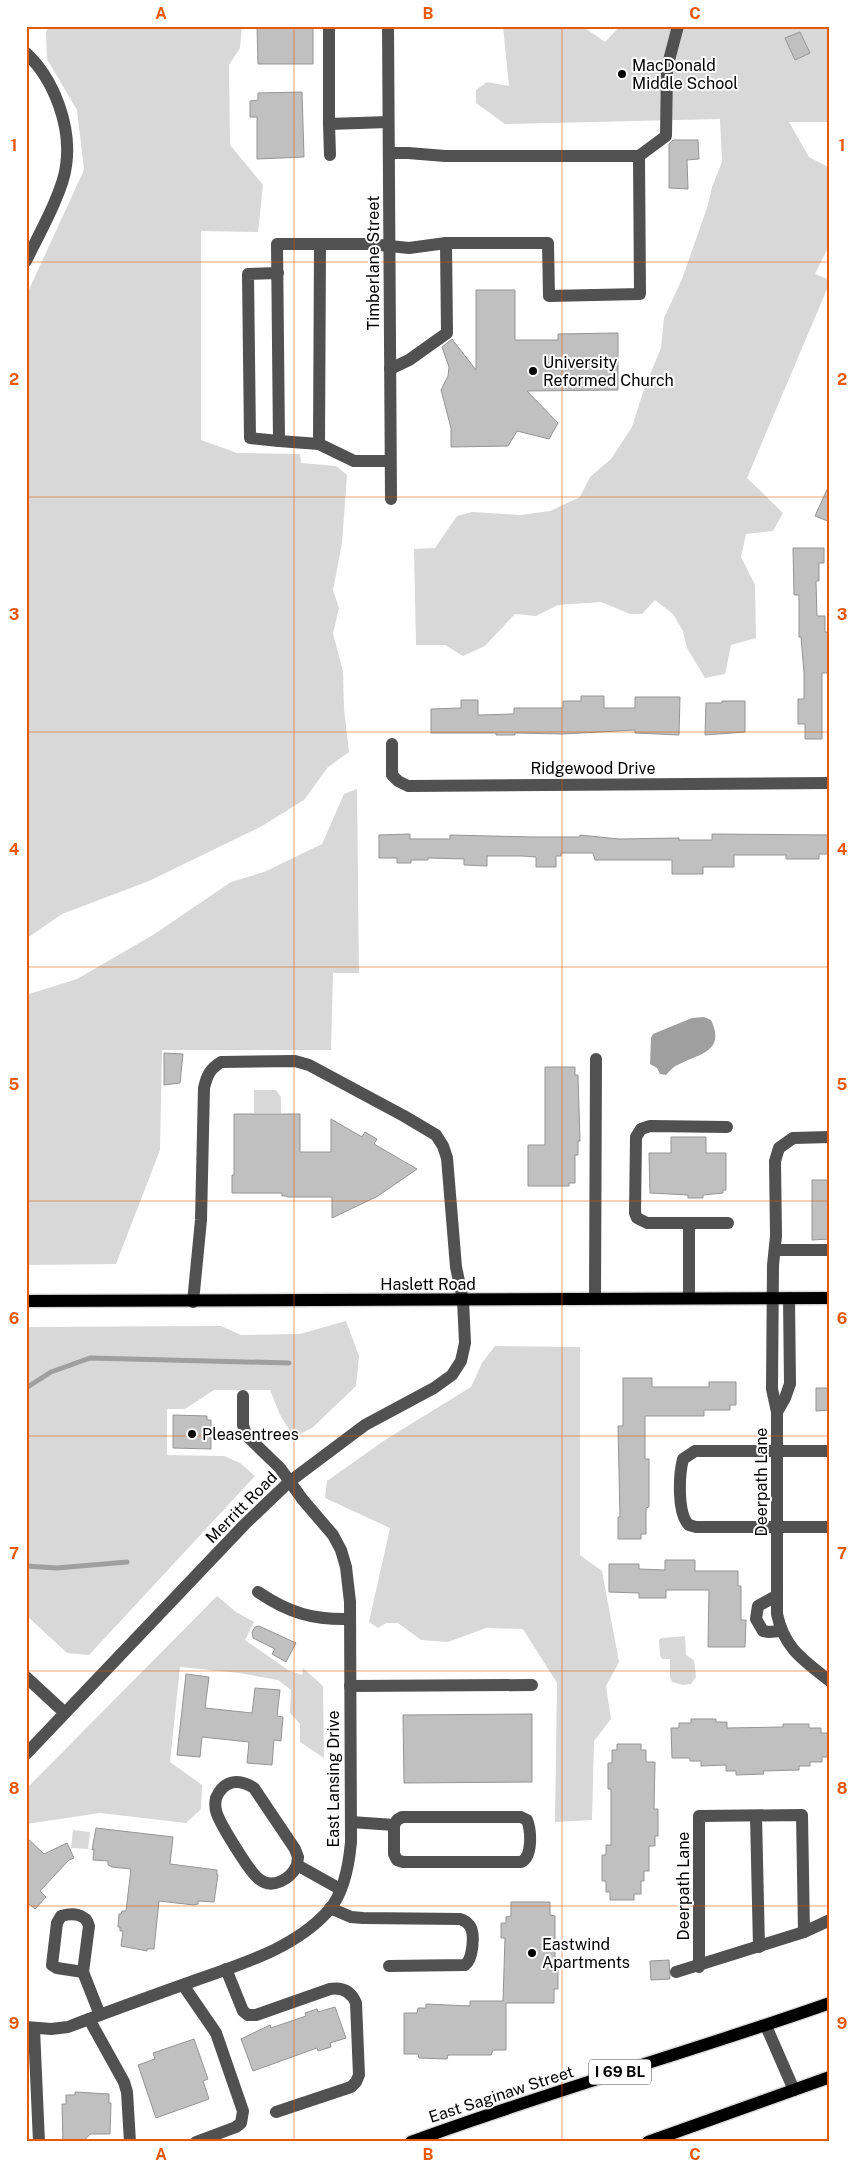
<svg xmlns="http://www.w3.org/2000/svg" width="856" height="2168" viewBox="0 0 856 2168" font-family="'Public Sans',sans-serif">
	<rect width="100%" height="100%" fill="#fff"/>
	<g fill="#d8d8d8">
		<polygon points="49,26 242,26 240,48 229,65 230,145 263,185 258,232 201,231 201,440 237,453 300,454 301,463 336,466 347,475 342,543 333,590 339,608 333,633 343,672 344,709 349,752 328,767 304,800 262,826 149,881 62,914 26,939 26,296 84,170 77,110 47,59 46,32"/>
		<polygon points="415,26 582,26 605,42 620,26 830,26 830,122 789,122 809,157 830,168 830,244 815,274 830,280 830,282 747,478 783,513 773,531 746,534 741,557 755,585 756,638 731,645 725,674 705,678 687,648 683,631 673,614 655,600 642,614 630,614 601,602 558,605 536,616 515,614 485,646 463,656 445,645 416,645 414,549 435,548 457,516 472,512 521,515 550,511 580,497 590,477 611,459 632,427 644,389 661,348 664,318 682,279 708,205 712,187 722,162 720,119 505,124 476,103 476,90 487,82 509,86 503,27"/>
		<polygon points="357,789 359,973 333,973 331,1050 162,1050 160,1150 116,1264 26,1265 26,995 77,979 153,935 231,882 264,872 322,844 344,794"/>
		<polygon points="254,1090 276,1090 281,1097 281,1113 254,1113"/>
		<polygon points="346,1321 359,1356 356,1386 312,1428 294,1437 281,1417 270,1390 214,1390 185,1409 167,1409 167,1455 224,1456 240,1463 255,1476 89,1655 67,1653 26,1615 26,1327 221,1326 241,1335 300,1334"/>
		<polygon points="495,1346 580,1347 580,1555 602,1571 619,1662 606,1686 611,1719 594,1741 592,1820 555,1822 557,1683 523,1629 486,1628 448,1642 421,1640 398,1623 386,1623 378,1628 369,1622 390,1528 325,1498 327,1481 385,1440 471,1387 482,1363"/>
		<polygon points="217,1596 236,1612 254,1622 245,1640 288,1670 302,1675 303,1668 323,1686 324,1758 300,1742 300,1724 290,1713 291,1690 278,1680 239,1673 180,1667 170,1762 202,1785 201,1809 186,1823 100,1813 26,1824 26,1789"/>
		<polygon points="685,1636 686,1655 694,1660 696,1677 691,1684 683,1685 672,1682 670,1677 670,1659 662,1659 660,1655 659,1640 661,1638"/>
		<polygon points="73,1830 90,1832 88,1849 71,1848"/>
	</g>
	<path fill="#9f9f9f" d="M 704,1017 L 711,1020 C 727,1054 695,1054 674,1067 C 671,1069 669,1072 666,1075 L 660,1074 L 657,1068 L 650,1064 L 651,1038 L 653,1034 L 692,1018 Z"/>
	<g fill="none" stroke-linecap="round" stroke-linejoin="round">
		<g stroke="#9f9f9f" stroke-width="5">
			<polyline points="26,1388 51,1372 90,1358 289,1363"/>
			<polyline points="26,1566 57,1568 127,1562"/>
		</g>
	</g>
	<g fill="#c0c0c0" stroke="#959595">
		<polygon points="257,26 313,26 313,64 258,64"/>
		<polygon points="800,32 810,53 795,60 785,38"/>
		<polygon points="302,92 304,157 257,159 257,117 250,117 250,101 258,100 258,93"/>
		<polygon points="673,140 698,140 699,159 687,160 688,189 669,188 669,144"/>
		<polygon points="476,290 515,290 515,340 558,340 558,334 618,333 618,390 527,391 558,423 549,439 517,431 508,446 451,447 451,428 441,390 448,376 449,367 442,347 452,339 476,370"/>
		<polygon points="830,483 830,522 815,516"/>
		<polygon points="793,548 824,548 824,563 819,563 819,581 816,581 817,616 825,616 825,632 828,632 828,673 822,673 822,739 805,739 805,724 798,724 798,699 804,699 804,673 801,637 799,637 799,595 794,595"/>
		<polygon points="581,696 604,696 604,708 635,708 635,697 680,697 679,735 635,733 635,730 563,734 515,733 515,735 496,735 496,733 431,733 431,709 461,708 461,700 478,700 478,715 514,714 514,708 563,708 563,701 581,701"/>
		<polygon points="722,701 745,701 745,732 705,735 706,703 722,703"/>
		<polygon points="410,834 410,839 450,839 450,835 533,837 580,837 580,835 619,839 679,838 679,840 712,840 712,834 830,835 830,854 819,854 819,859 786,859 786,855 734,855 734,867 703,867 703,874 672,874 672,860 595,860 593,853 561,853 561,856 556,856 556,867 536,867 536,857 522,856 487,856 487,866 464,865 464,859 428,858 428,860 411,860 411,863 397,863 397,858 379,858 379,835"/>
		<polygon points="164,1053 183,1054 180,1083 164,1085"/>
		<polygon points="545,1067 575,1067 575,1075 578,1075 580,1141 578,1141 578,1155 575,1155 575,1183 569,1183 569,1186 528,1186 528,1145 545,1145"/>
		<polygon points="234,1114 300,1114 300,1152 331,1152 331,1119 362,1137 365,1132 377,1139 374,1144 417,1169 378,1196 332,1218 332,1197 287,1197 287,1196 282,1196 282,1193 232,1193 232,1175 234,1175"/>
		<polygon points="671,1137 706,1137 706,1153 726,1153 726,1190 723,1190 723,1193 703,1195 703,1198 688,1198 688,1195 650,1193 649,1153 671,1153"/>
		<polygon points="812,1180 830,1180 830,1239 812,1240"/>
		<polygon points="623,1378 652,1378 652,1387 709,1387 709,1382 736,1382 736,1405 730,1405 730,1410 704,1410 704,1416 645,1416 645,1459 649,1459 649,1507 646,1508 646,1534 641,1534 641,1539 618,1539 618,1517 620,1517 618,1426 623,1426"/>
		<polygon points="816,1388 830,1388 830,1410 816,1411"/>
		<polygon points="173,1415 207,1416 207,1420 211,1420 211,1449 173,1448"/>
		<polygon points="665,1560 695,1560 695,1571 738,1571 738,1586 741,1586 741,1620 746,1620 745,1647 708,1647 709,1590 666,1590 666,1598 639,1598 639,1593 609,1592 609,1564 639,1564 639,1569 665,1570"/>
		<polygon points="259,1626 296,1643 286,1662 272,1654 275,1649 253,1638 252,1632 255,1627"/>
		<polygon points="186,1674 209,1677 205,1708 252,1713 255,1688 280,1690 277,1716 283,1717 281,1741 274,1740 272,1765 247,1763 249,1742 202,1737 200,1757 177,1755"/>
		<polygon points="532,1714 532,1782 404,1783 403,1715"/>
		<polygon points="691,1719 716,1719 716,1722 727,1722 727,1728 783,1727 783,1724 809,1724 809,1728 821,1728 821,1733 828,1733 828,1757 822,1757 822,1762 810,1762 810,1766 799,1766 799,1770 763,1771 764,1774 736,1775 736,1771 726,1771 726,1765 701,1766 701,1761 690,1761 690,1758 672,1758 671,1728 679,1728 679,1723 691,1723"/>
		<polygon points="617,1744 641,1744 641,1750 646,1750 646,1762 655,1762 654,1809 658,1809 658,1836 655,1836 655,1846 649,1846 649,1871 644,1871 644,1881 641,1881 641,1894 634,1894 634,1900 610,1900 610,1892 606,1892 606,1881 602,1881 602,1855 606,1855 606,1845 611,1845 611,1789 608,1789 608,1763 612,1763 612,1750 617,1750"/>
		<polygon points="96,1828 173,1837 170,1864 217,1870 217,1875 218,1875 214,1902 198,1901 198,1904 194,1905 159,1901 154,1949 147,1949 147,1951 121,1946 123,1931 120,1931 120,1927 118,1927 119,1914 121,1914 122,1911 126,1911 131,1869 112,1867 108,1865 108,1861 93,1860 94,1849 92,1850"/>
		<polygon points="26,1837 44,1854 67,1843 74,1858 69,1860 40,1891 46,1897 35,1909 28,1903 26,1905"/>
		<polygon points="511,1902 550,1902 550,1915 555,1916 555,1959 558,1960 558,1989 554,1989 554,2003 506,2003 506,2050 493,2050 491,2055 448,2055 447,2059 419,2058 418,2054 404,2054 404,2013 417,2013 418,2008 426,2008 426,2004 470,2006 470,2001 503,2001 505,1938 501,1938 501,1923 506,1923 506,1917 511,1916"/>
		<polygon points="669,1960 670,1979 651,1980 650,1961"/>
		<polygon points="335,2007 346,2038 330,2043 331,2047 318,2051 317,2048 253,2071 241,2039 270,2025 271,2028 306,2016 305,2013 317,2009 318,2012"/>
		<polygon points="194,2039 208,2079 203,2081 209,2099 156,2118 138,2065 155,2059 153,2053"/>
		<polygon points="75,2092 109,2094 109,2103 111,2103 110,2134 90,2134 83,2142 63,2142 62,2104 66,2104 66,2095 75,2095"/>
	</g>
	<g fill="none" stroke-linecap="round" stroke-linejoin="round">
		<g stroke="#dbdbdb" stroke-width="15">
			<g id="major">
				<polyline points="26,1301 830,1298"/>
				<path d="M 411,2142 C 549,2091 691,2052 830,2003"/>
				<polyline points="648,2142 830,2077"/>
			</g>
		</g>
		<g stroke="#515151" stroke-width="12">
			<polyline points="329,26 329,124 388,122"/>
			<polyline points="388,26 391,499"/>
			<path d="M 26,53 C 54,79 72,127 66,166 C 63,192 38,236 26,261"/>
			<polyline points="329,124 330,155"/>
			<polyline points="389,153 408,153 445,156 639,156 640,294 549,296 548,243 446,243 409,248 370,244 320,244 319,444 354,461 390,461"/>
			<polyline points="639,156 666,136 667,68 678,26"/>
			<polyline points="278,273 248,274 250,438 279,441"/>
			<polyline points="390,369 409,360 447,333 446,243"/>
			<polyline points="319,444 279,441 277,244 320,244"/>
			<polyline points="392,744 392,775 398,781 408,786 830,783"/>
			<path d="M 830,1137 L 793,1138 L 779,1148 L 775,1161 L 776,1236 L 773,1265 L 772,1389 L 777,1412 L 777,1614 C 784,1648 803,1660 830,1681"/>
			<polyline points="689,1223 728,1223"/>
			<polyline points="775,1250 830,1250"/>
			<polyline points="595,1298 596,1059"/>
			<polyline points="689,1298 689,1223 647,1223 637,1218 635,1213 636,1137 641,1129 650,1126 727,1127"/>
			<polyline points="777,1412 785,1398 790,1384 789,1298"/>
			<path d="M 830,1451 L 695,1451 L 683,1459 C 679,1475 677,1514 689,1525 L 696,1527 L 830,1527"/>
			<path d="M 258,1592 C 289,1613 313,1620 350,1619"/>
			<polyline points="776,1596 758,1606 756,1619 763,1631 769,1632 780,1631"/>
			<polyline points="26,1677 65,1713"/>
			<polyline points="350,1686 532,1685"/>
			<path d="M 26,1754 L 245,1524 L 289,1482 L 365,1425 L 434,1388 L 452,1375 L 461,1361 L 465,1343 L 463,1300 L 456,1267 L 447,1158 L 443,1146 L 436,1135 L 404,1116 L 309,1065 L 295,1061 L 221,1062 C 210,1069 207,1075 204,1088 L 201,1220 L 193,1302"/>
			<polyline points="756,1816 759,1947"/>
			<path d="M 351,1822 L 394,1825 L 397,1820 L 402,1817 L 521,1817 L 527,1820 C 531,1830 533,1857 521,1862 L 403,1862 L 397,1860 L 394,1854 L 394,1825"/>
			<path d="M 297,1865 C 291,1879 272,1890 259,1879 C 250,1873 221,1825 217,1814 C 215,1809 215,1803 216,1798 C 224,1780 238,1778 254,1788 L 295,1849 L 298,1857 L 297,1865 L 340,1889"/>
			<path d="M 330,1908 L 351,1917 L 363,1918 L 460,1919 C 464,1920 467,1922 470,1926 C 475,1934 473,1959 465,1965 L 389,1966"/>
			<polyline points="699,1967 699,1816 802,1815 804,1932"/>
			<path d="M 226,1969 L 243,2011 L 248,2015 L 256,2015 L 330,1989 C 342,1987 351,1991 356,2003 L 359,2075 L 356,2082 L 351,2087 L 276,2112"/>
			<path d="M 83,1972 L 57,1968 L 52,1965 L 57,1923 L 61,1916 C 72,1913 86,1913 89,1926 L 83,1972 L 100,2015"/>
			<polyline points="676,1972 804,1932 830,1920"/>
			<polyline points="183,1985 216,2033 243,2111 241,2123 236,2127 196,2142"/>
			<polyline points="89,2019 124,2082 127,2092 130,2142"/>
			<polyline points="766,2026 794,2090"/>
			<path d="M 26,2027 L 51,2029 L 68,2027 C 107,2012 146,1998 185,1984 C 234,1966 293,1951 329,1910 C 344,1893 349,1864 351,1842 L 350,1602 L 346,1567 L 341,1550 L 333,1535 L 303,1500 L 280,1468 L 246,1435 L 243,1425 L 243,1396"/>
			<polyline points="34,2029 39,2142"/>
		</g>
		<use href="#major" stroke="#000" stroke-width="12"/>
	</g>
	<path fill="none" stroke="#e8590c" stroke-width="1" stroke-opacity="0.55" d="M 294,26 L 294,2142M 562,26 L 562,2142M 26,262 L 830,262M 26,497 L 830,497M 26,732 L 830,732M 26,967 L 830,967M 26,1201 L 830,1201M 26,1436 L 830,1436M 26,1671 L 830,1671M 26,1906 L 830,1906"/>
	<g fill="#000" stroke="#fff" stroke-width="2">
		<circle cx="622" cy="74" r="5"/>
		<circle cx="533" cy="371" r="5"/>
		<circle cx="192" cy="1434" r="5"/>
		<circle cx="532" cy="1953" r="5"/>
	</g>
	<g text-anchor="middle" stroke-width="4" stroke-linejoin="round" paint-order="stroke">
		<rect fill="#fff" stroke="#4c4c4c" stroke-width="1" x="589" y="2059.5" width="62" height="25" rx="4"/>
		<g font-size="15" font-weight="bold" fill="#000">
			<text x="620" y="2077">I 69 BL</text>
		</g>
		<g font-size="16" fill="#000" stroke="#fff" text-anchor="start">
			<text x="632" y="71">MacDonald<tspan x="632" dy="18">Middle School</tspan></text>
			<text x="543" y="368">University<tspan x="543" dy="18">Reformed Church</tspan></text>
			<text x="202" y="1440">Pleasentrees</text>
			<text x="542" y="1950">Eastwind<tspan x="542" dy="18">Apartments</tspan></text>
		</g>
		<g font-size="16" fill="#000" stroke="#fff">
			<text transform="translate(373 263) rotate(-90)" y="6">Timberlane Street</text>
			<text x="593" y="774">Ridgewood Drive</text>
			<text x="428" y="1290">Haslett Road</text>
			<text transform="translate(761 1482) rotate(-90)" y="6">Deerpath Lane</text>
			<text transform="translate(241 1507) rotate(-45)" y="6">Merritt Road</text>
			<text transform="translate(333 1779) rotate(-90)" y="6">East Lansing Drive</text>
			<text transform="translate(683 1886) rotate(-90)" y="6">Deerpath Lane</text>
			<text transform="translate(501 2094) rotate(-18)" y="6">East Saginaw Street</text>
		</g>
	</g>
	<rect width="856" height="2168" fill="none" stroke="#ffffff" stroke-width="55"/>
	<rect x="28" y="28" width="800" height="2112" fill="none" stroke="#e8590c" stroke-width="2"/>
	<g font-size="16" text-anchor="middle" font-weight="bold" fill="#e8590c">
		<text x="161" y="19">A</text>
		<text x="428" y="19">B</text>
		<text x="695" y="19">C</text>
		<text x="14" y="151">1</text>
		<text x="842" y="151">1</text>
		<text x="14" y="385">2</text>
		<text x="842" y="385">2</text>
		<text x="14" y="620">3</text>
		<text x="842" y="620">3</text>
		<text x="14" y="855">4</text>
		<text x="842" y="855">4</text>
		<text x="14" y="1090">5</text>
		<text x="842" y="1090">5</text>
		<text x="14" y="1324">6</text>
		<text x="842" y="1324">6</text>
		<text x="14" y="1559">7</text>
		<text x="842" y="1559">7</text>
		<text x="14" y="1794">8</text>
		<text x="842" y="1794">8</text>
		<text x="14" y="2029">9</text>
		<text x="842" y="2029">9</text>
		<text x="161" y="2160">A</text>
		<text x="428" y="2160">B</text>
		<text x="695" y="2160">C</text>
	</g>
</svg>
